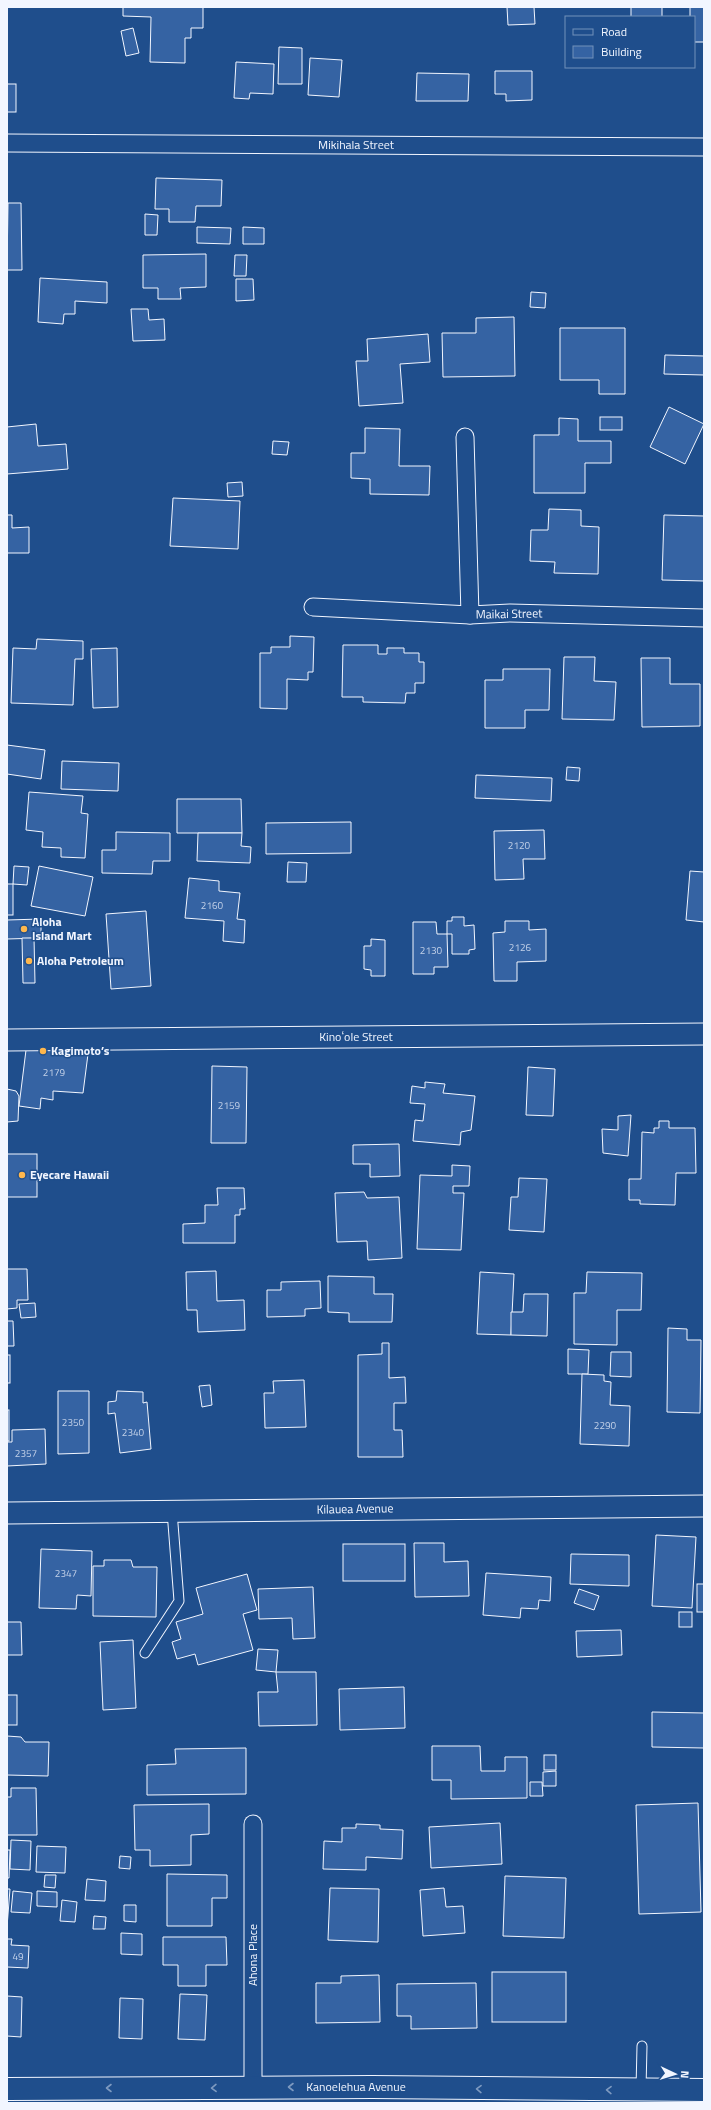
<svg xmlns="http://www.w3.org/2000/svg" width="711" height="2110" viewBox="0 0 711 2110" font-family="'Titillium Web',sans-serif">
	<rect width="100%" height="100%" fill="#1f4e8c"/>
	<g fill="#3563a3" stroke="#f2f6ff">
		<polygon points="123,7 203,7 203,28 191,28 191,38 185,38 185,63 150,62 151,17 123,16"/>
		<polygon points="507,7 534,7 535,24 508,25"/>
		<rect x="631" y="7" width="31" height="10"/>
		<polygon points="690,7 704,7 704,42 694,42 694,17 690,17"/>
		<polygon points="133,28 139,53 126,56 121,31"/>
		<polygon points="279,47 302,48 302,84 278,84"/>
		<polygon points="310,58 342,60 339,97 308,95"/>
		<polygon points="236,62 274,64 273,94 250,93 249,99 234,98"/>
		<polygon points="495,71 532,71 532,100 506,101 506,94 495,94"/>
		<polygon points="417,73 469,74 468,101 416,101"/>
		<rect x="7" y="84" width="9" height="28"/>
		<polygon points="156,178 222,180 221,206 196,206 195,222 169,222 169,209 155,209"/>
		<polygon points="8,203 21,203 22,270 7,270"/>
		<polygon points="145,214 158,215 157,235 145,235"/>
		<polygon points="197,227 231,228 230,244 197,243"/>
		<polygon points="243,227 264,228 264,244 243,244"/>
		<polygon points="206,254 206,287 180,288 181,299 158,299 158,288 143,288 143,255"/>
		<polygon points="235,255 247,255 246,276 234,276"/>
		<polygon points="40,278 107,282 107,303 75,301 75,314 64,314 63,324 38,322"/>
		<polygon points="236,279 253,279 254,300 236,301"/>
		<polygon points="531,292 546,293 545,308 530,307"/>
		<polygon points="131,309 148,309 149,320 164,319 165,340 133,341"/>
		<polygon points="514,317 515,376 443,377 442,333 476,333 476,318"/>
		<polygon points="560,328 625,328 625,394 599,394 599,380 560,380"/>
		<polygon points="428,334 430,362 400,364 403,403 359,406 356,361 368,361 367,339"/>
		<polygon points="665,355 704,356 704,375 664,374"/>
		<polygon points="669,407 704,424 685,464 650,447"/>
		<rect x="600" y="417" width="22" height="13"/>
		<polygon points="559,418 578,419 578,441 611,441 611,463 585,463 585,493 534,493 534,435 559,435"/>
		<polygon points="36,424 38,446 66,444 68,469 7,474 7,427"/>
		<polygon points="365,428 400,429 399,466 430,466 429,495 370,494 370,479 351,478 351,453 365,453"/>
		<polygon points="273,441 289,442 287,455 272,454"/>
		<polygon points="242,482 243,496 228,497 227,483"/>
		<polygon points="173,498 240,501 238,549 170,546"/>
		<polygon points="549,509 581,510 581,526 599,527 598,574 554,573 555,562 530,561 531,530 548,530"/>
		<polygon points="7,515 12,515 12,528 29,527 29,553 7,553"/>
		<polygon points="664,515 704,516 704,581 662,580"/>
		<polygon points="290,636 314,637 313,672 308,672 308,680 287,679 287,709 260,708 260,653 271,653 271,647 290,647"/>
		<polygon points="37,639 83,641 83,659 75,659 73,705 11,703 13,648 36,649"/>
		<polygon points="343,645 378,645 378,654 387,654 387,648 404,648 404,653 419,653 419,662 424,662 424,683 415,683 415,693 406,693 405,703 363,702 363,697 342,697"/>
		<polygon points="117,648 118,707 93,708 91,649"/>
		<polygon points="564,657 595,657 594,681 616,682 614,720 562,719"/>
		<polygon points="641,658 670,658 670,684 700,684 700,726 642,727"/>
		<polygon points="503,669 550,669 549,710 525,710 525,728 485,728 485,680 503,680"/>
		<polygon points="7,745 45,750 41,779 7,774"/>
		<polygon points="62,761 119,763 118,791 61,789"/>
		<polygon points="567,767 580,768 579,781 566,780"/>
		<polygon points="476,775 552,778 551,801 475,798"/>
		<polygon points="29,792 83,796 81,813 88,814 85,858 61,857 61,848 42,847 43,832 26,830"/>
		<polygon points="177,799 241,799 242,833 177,833"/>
		<polygon points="351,822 351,853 266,854 266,823"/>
		<polygon points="544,830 545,859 523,859 524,879 495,880 494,831"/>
		<polygon points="116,832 170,833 170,861 153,861 152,874 102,873 102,850 116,850"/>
		<polygon points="198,833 242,833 241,846 251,847 250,863 197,861"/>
		<polygon points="288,862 307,863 306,882 287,882"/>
		<polygon points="14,866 29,867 27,885 13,884"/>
		<polygon points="39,866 93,877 85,916 31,906"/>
		<polygon points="690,871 704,872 704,922 686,920"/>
		<polygon points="189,878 219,881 219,891 240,893 237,919 245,920 244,943 223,941 224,921 185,918"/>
		<rect x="7" y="884" width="6" height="31"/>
		<polygon points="146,911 151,986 111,989 106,914"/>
		<polygon points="452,917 464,917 464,926 474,925 475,949 469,950 469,954 452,954 452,934 447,934 447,921 452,921"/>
		<polygon points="41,919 41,938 7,939 7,920"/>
		<polygon points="505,921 529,921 529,930 546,929 546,961 517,962 517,981 494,981 493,933 505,932"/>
		<polygon points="413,922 436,922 437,934 447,934 448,967 434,967 434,974 413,974"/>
		<polygon points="22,938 34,938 35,983 23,983"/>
		<polygon points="371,939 385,940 385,976 371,976 371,970 364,969 364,946 371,946"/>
		<polygon points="27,1042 62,1047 61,1051 88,1054 83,1093 53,1091 53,1100 41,1098 40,1109 19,1106"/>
		<polygon points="212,1066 247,1067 246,1143 211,1143"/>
		<polygon points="528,1067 555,1069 553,1116 526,1115"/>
		<polygon points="425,1082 445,1084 443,1093 475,1096 471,1130 461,1132 460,1145 413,1141 415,1120 423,1121 425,1104 410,1103 412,1086 425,1088"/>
		<polygon points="7,1089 16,1091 19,1096 18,1121 7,1122"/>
		<polygon points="631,1115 628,1156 603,1153 602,1129 618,1130 618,1116"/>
		<polygon points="659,1121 669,1121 669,1128 695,1128 696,1173 676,1173 675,1205 640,1204 640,1200 629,1200 629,1179 641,1179 642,1132 654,1133 654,1128 659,1128"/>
		<polygon points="399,1144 400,1176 370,1177 370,1164 353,1164 353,1145"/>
		<rect x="7" y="1154" width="30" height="43"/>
		<polygon points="452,1165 470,1166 469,1186 453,1186 453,1193 464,1193 461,1250 417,1249 420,1175 452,1176"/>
		<polygon points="519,1178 547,1179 544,1232 509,1230 511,1197 518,1197"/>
		<polygon points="217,1188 244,1188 245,1209 240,1209 240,1215 235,1215 235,1243 183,1243 183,1224 205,1223 205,1205 218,1205"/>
		<polygon points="364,1192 367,1198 399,1197 402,1258 368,1260 367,1241 337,1242 335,1193"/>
		<polygon points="7,1269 27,1269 28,1300 17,1300 17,1308 7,1309"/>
		<polygon points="216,1271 217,1301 244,1300 245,1330 198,1332 197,1310 187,1310 186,1272"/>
		<polygon points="480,1272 514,1274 511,1335 477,1334"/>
		<polygon points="587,1272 642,1273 641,1310 617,1310 617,1345 574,1344 574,1293 586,1293"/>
		<polygon points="328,1276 374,1277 374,1294 393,1294 392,1322 349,1322 349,1313 328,1312"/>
		<polygon points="320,1281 321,1308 305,1309 305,1316 267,1317 267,1290 281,1290 281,1282"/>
		<polygon points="524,1294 548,1294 547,1336 511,1335 511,1312 523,1312"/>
		<polygon points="35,1303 36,1317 21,1318 19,1304"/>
		<polygon points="7,1321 13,1321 14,1346 7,1346"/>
		<polygon points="668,1328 687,1329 687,1340 701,1340 700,1413 667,1412"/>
		<polygon points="382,1343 389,1343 389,1378 405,1377 406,1403 394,1403 394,1430 402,1430 403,1457 358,1457 358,1355 382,1354"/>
		<polygon points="568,1349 589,1350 588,1374 568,1374"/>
		<polygon points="611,1352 631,1352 631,1377 610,1376"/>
		<rect x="7" y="1355" width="3" height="28"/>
		<polygon points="582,1374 604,1375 604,1381 611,1382 610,1405 630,1406 629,1446 580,1444"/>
		<polygon points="304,1380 306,1427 265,1428 264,1393 274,1393 273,1381"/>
		<polygon points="210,1385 212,1405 202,1407 199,1386"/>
		<polygon points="58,1391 89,1391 89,1453 58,1454"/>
		<polygon points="117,1391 143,1392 143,1403 147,1402 151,1449 120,1453 115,1413 108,1414 108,1402 116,1401"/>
		<rect x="7" y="1410" width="2" height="31"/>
		<polygon points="45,1429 46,1464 7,1466 7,1442 12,1442 12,1430"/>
		<polygon points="656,1535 696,1537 692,1608 652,1606"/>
		<polygon points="414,1543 444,1543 444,1562 468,1561 469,1596 415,1597"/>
		<rect x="343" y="1544" width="62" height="37"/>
		<polygon points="41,1549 92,1551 91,1596 77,1595 76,1609 39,1608"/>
		<polygon points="571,1554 629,1555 629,1586 570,1584"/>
		<polygon points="104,1560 131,1560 133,1567 157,1567 156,1617 93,1616 93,1566 104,1566"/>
		<polygon points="486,1573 551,1577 550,1601 539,1600 538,1609 521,1608 520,1618 483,1615"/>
		<polygon points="247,1574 257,1610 243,1614 253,1650 198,1665 195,1654 177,1659 172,1642 181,1639 176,1622 203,1614 196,1588"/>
		<rect x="697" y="1584" width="7" height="28"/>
		<polygon points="313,1587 315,1638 293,1639 292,1618 259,1619 258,1589"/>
		<polygon points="579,1589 599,1596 594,1610 574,1603"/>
		<rect x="679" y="1612" width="13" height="15"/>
		<polygon points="7,1622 21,1622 22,1655 7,1655"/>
		<polygon points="621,1630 622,1655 577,1657 576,1631"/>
		<polygon points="133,1640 136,1708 103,1710 100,1642"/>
		<polygon points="258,1649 278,1650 276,1672 256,1670"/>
		<polygon points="276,1672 316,1672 317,1725 259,1726 258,1692 278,1692"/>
		<polygon points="404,1687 405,1728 340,1730 339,1689"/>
		<rect x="7" y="1695" width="10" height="30"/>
		<polygon points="652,1712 704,1713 704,1748 652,1747"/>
		<polygon points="7,1736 21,1737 25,1742 49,1742 48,1776 7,1775"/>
		<polygon points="432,1746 480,1746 481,1771 505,1771 505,1757 527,1757 527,1798 451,1799 451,1780 432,1780"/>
		<polygon points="246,1748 246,1794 147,1795 147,1765 176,1764 175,1749"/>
		<rect x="544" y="1755" width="12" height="15"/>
		<polygon points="556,1771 556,1786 543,1786 543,1772"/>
		<polygon points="530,1782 542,1782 543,1796 530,1796"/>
		<polygon points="11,1788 36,1788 37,1835 7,1835 7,1797 11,1797"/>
		<polygon points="698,1803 701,1912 639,1914 636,1805"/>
		<polygon points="209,1804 209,1834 191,1835 191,1865 150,1866 150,1850 135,1850 134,1805"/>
		<polygon points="500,1823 502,1864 431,1868 429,1827"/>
		<polygon points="356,1824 380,1825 380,1829 403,1830 402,1859 366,1857 366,1870 323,1869 324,1841 342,1842 342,1828 356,1828"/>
		<polygon points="11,1840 31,1841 30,1870 10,1869"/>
		<polygon points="37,1846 66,1847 65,1873 36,1872"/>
		<polygon points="7,1850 10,1850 9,1878 7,1878"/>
		<polygon points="120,1856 131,1857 130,1869 119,1868"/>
		<polygon points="167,1874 227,1875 227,1898 212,1898 212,1926 167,1926"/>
		<polygon points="45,1875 56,1875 55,1888 44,1887"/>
		<polygon points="505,1876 566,1878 564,1938 503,1936"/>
		<polygon points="87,1879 106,1881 105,1901 85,1900"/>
		<polygon points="330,1888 379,1889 378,1942 328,1940"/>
		<polygon points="444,1888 446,1907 463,1906 465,1933 423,1936 420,1890"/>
		<polygon points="7,1889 10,1889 7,1927"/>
		<polygon points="13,1891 32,1893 30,1913 11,1912"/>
		<polygon points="37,1891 57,1892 57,1907 37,1906"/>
		<polygon points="62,1900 77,1902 75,1922 60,1921"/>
		<polygon points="124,1905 136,1905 136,1922 124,1921"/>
		<polygon points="94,1916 106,1917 105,1929 93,1929"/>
		<polygon points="121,1933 142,1934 142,1955 121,1954"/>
		<polygon points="163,1937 226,1937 227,1965 206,1965 206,1986 178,1986 178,1965 163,1965"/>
		<polygon points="7,1939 12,1939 11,1945 29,1946 28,1968 7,1967"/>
		<rect x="492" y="1972" width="74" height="50"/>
		<polygon points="379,1975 380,2022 316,2023 316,1983 341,1983 341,1976"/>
		<polygon points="476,1983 477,2028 411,2029 411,2016 397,2016 397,1984"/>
		<polygon points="180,1994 207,1995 205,2040 178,2039"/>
		<polygon points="7,1996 22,1997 21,2037 7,2036"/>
		<polygon points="120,1998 143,1999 142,2039 119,2038"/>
	</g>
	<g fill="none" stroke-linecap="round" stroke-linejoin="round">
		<g stroke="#f2f6ff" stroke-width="11">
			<g id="service">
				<polyline points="145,1653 179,1601 172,1511"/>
				<polyline points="641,2089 642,2046"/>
			</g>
		</g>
		<g stroke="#f2f6ff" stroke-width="19">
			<g id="minor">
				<polyline points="7,143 704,147"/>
				<polyline points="465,437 470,615"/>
				<polyline points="313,607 470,615 510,613 704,618"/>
				<polyline points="253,2087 253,1824"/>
			</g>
		</g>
		<g stroke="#f2f6ff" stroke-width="23">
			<g id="tertiary">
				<polyline points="7,1040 704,1034"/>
				<polyline points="7,1513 704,1506"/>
			</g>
		</g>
		<g stroke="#f2f6ff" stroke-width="24">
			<polyline id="trunk" points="7,2089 372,2087 704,2090"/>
		</g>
		<use href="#service" stroke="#1f4e8c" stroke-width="9"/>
		<use href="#minor" stroke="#1f4e8c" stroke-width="17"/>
		<use href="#tertiary" stroke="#1f4e8c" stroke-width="21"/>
		<use href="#trunk" stroke="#1f4e8c" stroke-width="22"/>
	</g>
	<defs><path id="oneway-chevron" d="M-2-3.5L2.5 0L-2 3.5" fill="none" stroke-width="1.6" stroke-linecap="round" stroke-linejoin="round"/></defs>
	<g stroke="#7e9ac0">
		<use href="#oneway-chevron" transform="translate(291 2087) rotate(180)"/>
		<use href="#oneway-chevron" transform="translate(109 2088) rotate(180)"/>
		<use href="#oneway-chevron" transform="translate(214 2088) rotate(179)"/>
		<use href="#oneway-chevron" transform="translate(479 2089) rotate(-179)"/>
		<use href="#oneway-chevron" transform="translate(609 2090) rotate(-179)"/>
	</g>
	<g fill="#ffb74d" stroke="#1f4e8c" stroke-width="1.5">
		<circle cx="24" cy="929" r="4"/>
		<circle cx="29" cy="961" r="4"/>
		<circle cx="43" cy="1051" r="4"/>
		<circle cx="22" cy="1175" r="4"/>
	</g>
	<g text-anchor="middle" stroke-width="3" stroke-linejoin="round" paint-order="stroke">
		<g font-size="10" fill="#c3d1e8">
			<text x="519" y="849">2120</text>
			<text x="212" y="909">2160</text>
			<text x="520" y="951">2126</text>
			<text x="431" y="954">2130</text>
			<text x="54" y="1076">2179</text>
			<text x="229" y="1109">2159</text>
			<text x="73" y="1426">2350</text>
			<text x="605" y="1429">2290</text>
			<text x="133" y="1436">2340</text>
			<text x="26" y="1457">2357</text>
			<text x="66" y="1577">2347</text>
			<text x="18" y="1960">49</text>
		</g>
		<g font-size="12" fill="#f2f6ff" stroke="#1f4e8c">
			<text x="356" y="149">Mikihala Street</text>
			<text transform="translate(509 614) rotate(-1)" y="4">Maikai Street</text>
			<text x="356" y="1041">Kinoʻole Street</text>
			<text transform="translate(355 1509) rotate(-1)" y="4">Kilauea Avenue</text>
			<text transform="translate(253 1955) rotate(-90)" y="4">Ahona Place</text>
			<text x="356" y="2091">Kanoelehua Avenue</text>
		</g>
		<g font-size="12" font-weight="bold" fill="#f2f6ff" stroke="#1f4e8c" text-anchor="start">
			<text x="32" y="926">Aloha<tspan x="32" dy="14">Island Mart</tspan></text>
			<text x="37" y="965">Aloha Petroleum</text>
			<text x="51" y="1055">Kagimoto’s</text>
			<text x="30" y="1179">Eyecare Hawaii</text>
		</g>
	</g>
	<rect width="711" height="2110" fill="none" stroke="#f2f6ff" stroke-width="16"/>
	<rect x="565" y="16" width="130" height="52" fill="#1f4e8c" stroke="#7391ba"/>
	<rect x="573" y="29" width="20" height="6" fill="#1f4e8c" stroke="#7391ba"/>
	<text x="601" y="36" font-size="12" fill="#f2f6ff">Road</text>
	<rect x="573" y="46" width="20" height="12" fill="#3563a3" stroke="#7391ba"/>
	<text x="601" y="56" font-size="12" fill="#f2f6ff">Building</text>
	<g transform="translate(675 2074) rotate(94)" stroke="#1f4e8c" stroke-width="3" paint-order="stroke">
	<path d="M0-3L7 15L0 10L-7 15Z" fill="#f2f6ff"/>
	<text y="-6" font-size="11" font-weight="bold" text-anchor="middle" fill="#f2f6ff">N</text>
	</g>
</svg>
